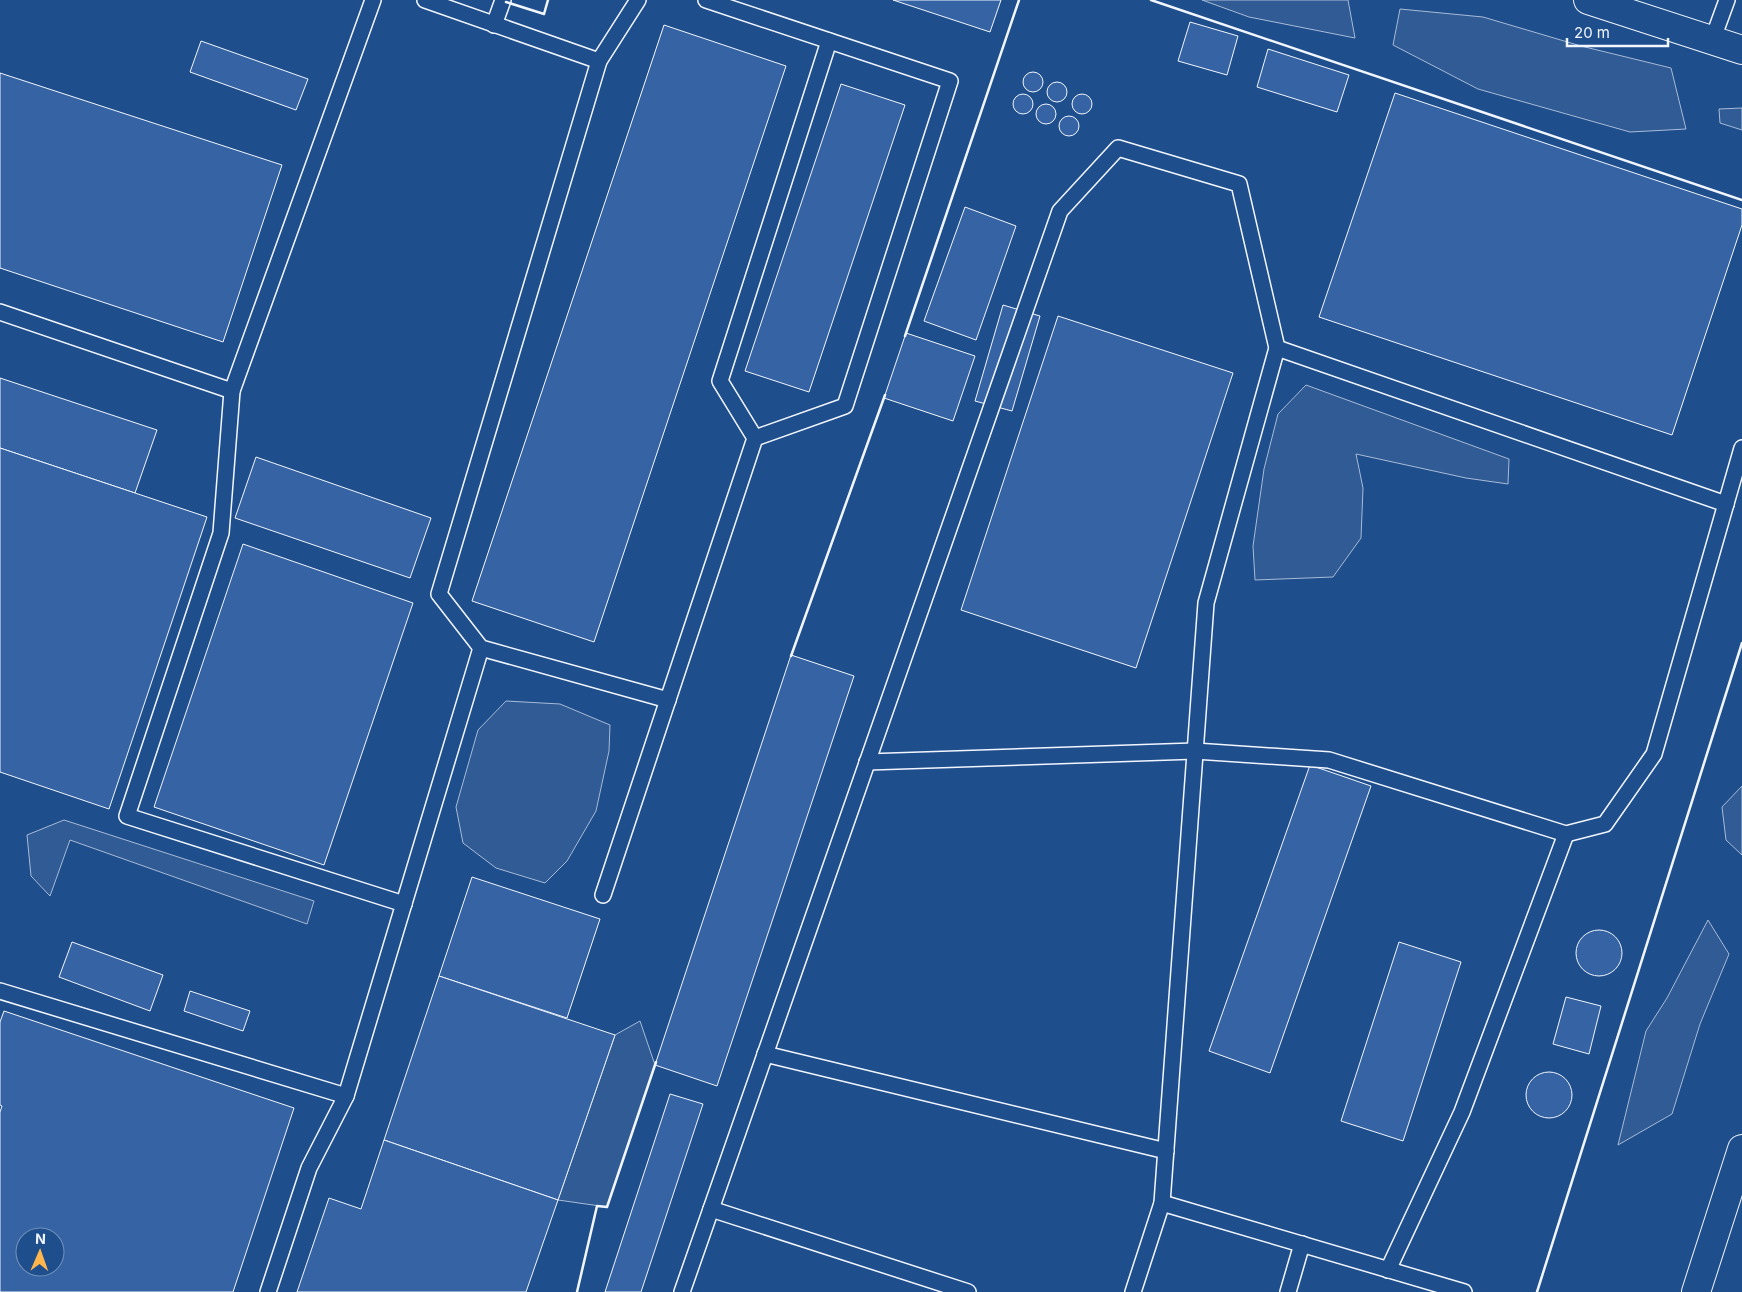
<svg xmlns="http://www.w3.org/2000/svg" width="1742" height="1292" viewBox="0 0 1742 1292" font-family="Inter,sans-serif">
	<rect width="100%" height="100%" fill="#1f4e8c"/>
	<g fill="#305b95" stroke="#a8bbd7">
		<polygon points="1202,0 1348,0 1355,38 1249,17"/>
		<polygon points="1400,9 1483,17 1581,46 1671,68 1686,129 1630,132 1478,89 1393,45"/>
		<polygon points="1742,108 1742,130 1720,123 1719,109"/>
		<polygon points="1306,385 1509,459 1508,484 1466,478 1356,454 1363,488 1361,538 1333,577 1255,580 1253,546 1264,469 1278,414"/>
		<polygon points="506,701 560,704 610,725 609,751 596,811 567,861 545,883 496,868 463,843 456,807 478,730"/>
		<polygon points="1742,786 1742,855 1726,840 1722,807"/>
		<polygon points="64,820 314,901 307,924 70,840 50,896 31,876 27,835"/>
		<polygon points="1708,920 1729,954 1700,1024 1672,1114 1618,1145 1646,1031 1667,998"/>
		<polygon points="640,1021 655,1065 607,1207 558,1200 615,1035"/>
	</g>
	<g fill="#3563a3" stroke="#f2f6ff" fill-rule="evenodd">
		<polygon points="893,0 1001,0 990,32"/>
		<polygon points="1190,22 1238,36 1227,75 1178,61"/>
		<polygon points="664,25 786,66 594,642 472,601"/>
		<polygon points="201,41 308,79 296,110 190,72"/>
		<polygon points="1268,49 1349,75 1337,112 1257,87"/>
		<circle cx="1033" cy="82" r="10"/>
		<polygon points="0,73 282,165 223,342 0,268"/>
		<circle cx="1057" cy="92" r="10"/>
		<polygon points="841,84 905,105 809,392 745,371"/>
		<polygon points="1395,93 1742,209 1742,225 1672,435 1319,317"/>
		<circle cx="1082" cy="104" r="10"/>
		<circle cx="1023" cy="104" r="10"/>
		<circle cx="1046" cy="114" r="10"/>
		<circle cx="1069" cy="126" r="10"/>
		<polygon points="965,207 1016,226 976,340 924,321"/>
		<polygon points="1003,305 1040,316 1012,411 975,401"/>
		<polygon points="1058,316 1233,373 1136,668 961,610"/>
		<polygon points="906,333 975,356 953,421 884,398"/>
		<polygon points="0,378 157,430 135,493 0,448"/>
		<polygon points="0,448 207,517 109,809 0,772"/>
		<polygon points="256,457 431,518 410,578 235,518"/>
		<polygon points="243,544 413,603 324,865 154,807"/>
		<polygon points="791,655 854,676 717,1086 655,1065"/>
		<polygon points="1310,765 1371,786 1270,1073 1209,1051"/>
		<polygon points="472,877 600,919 567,1018 439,976"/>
		<circle cx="1599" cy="953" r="23"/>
		<polygon points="72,942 163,975 150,1011 59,977"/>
		<polygon points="1399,942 1461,962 1403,1141 1341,1121"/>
		<polygon points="439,976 615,1035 558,1200 384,1140"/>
		<polygon points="190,991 250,1011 243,1031 184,1011"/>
		<polygon points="1566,997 1601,1006 1589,1054 1553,1044"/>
		<path d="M 4,1011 L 294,1108 L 233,1292 L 0,1292 L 0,1112 L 2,1106 L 0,1105 L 0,1022 ZM 25,1237 L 55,1237 L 55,1267 L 25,1267 Z"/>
		<circle cx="1549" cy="1095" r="23"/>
		<polygon points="670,1094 703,1104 641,1292 605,1292"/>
		<polygon points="384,1140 558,1200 526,1292 297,1292 329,1198 361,1209"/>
	</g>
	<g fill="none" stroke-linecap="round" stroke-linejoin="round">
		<g stroke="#f2f6ff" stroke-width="18">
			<g id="lane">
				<polyline points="425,0 599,61"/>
				<polyline points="638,0 599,61 439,594 481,648 668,700"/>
				<polyline points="706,0 950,81 845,406 755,438"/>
				<polyline points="494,25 503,0"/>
				<polyline points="1712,41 1727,0"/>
				<polyline points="0,312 232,391 373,0"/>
				<polyline points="1277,348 1726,504"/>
				<polyline points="232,391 221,533 127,816 404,904"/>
				<polyline points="867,762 1195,751 1329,760 1566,834 1605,824 1654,754 1742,448"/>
				<polyline points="603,895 755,438 720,381 829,41"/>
				<polyline points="0,991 346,1096"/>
				<polyline points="765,1054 1166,1151"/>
				<polyline points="1162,1203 1464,1292"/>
				<polyline points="711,1209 968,1292"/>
				<polyline points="1388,1270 1462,1112 1566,834"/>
				<polyline points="268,1292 309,1168 346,1096 481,648"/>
				<polyline points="682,1292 1060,211 1118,148 1239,184 1277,348 1206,603 1162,1203 1133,1292"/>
				<polyline points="1288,1292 1302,1244"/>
			</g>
		</g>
		<g stroke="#f2f6ff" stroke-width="30">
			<polyline id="street" points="1588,0 1742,50"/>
		</g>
		<g stroke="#f2f6ff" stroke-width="30">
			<polyline id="secondary" points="1696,1292 1742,1149"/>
		</g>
		<use href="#lane" stroke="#1f4e8c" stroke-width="15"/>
		<use href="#street" stroke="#1f4e8c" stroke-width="28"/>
		<use href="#secondary" stroke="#1f4e8c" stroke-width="28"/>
		<g stroke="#f2f6ff" stroke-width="2.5">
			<polyline points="1151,0 1742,200"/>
			<polyline points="506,2 544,14 548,0"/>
			<polyline points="905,336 1019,0"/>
			<polyline points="791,656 885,395"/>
			<polyline points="577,1292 597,1206 607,1207 656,1062"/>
			<polyline points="1537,1292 1742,643"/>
		</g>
	</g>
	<g transform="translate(40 1252) rotate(2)"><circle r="24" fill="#1f4e8c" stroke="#7391ba"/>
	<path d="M0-4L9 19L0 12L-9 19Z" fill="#ffb74d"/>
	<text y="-8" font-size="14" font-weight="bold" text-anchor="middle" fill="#f2f6ff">N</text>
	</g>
	<path d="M1567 38v8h101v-8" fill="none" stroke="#f2f6ff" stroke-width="2.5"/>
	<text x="1574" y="38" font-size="15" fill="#f2f6ff" stroke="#1f4e8c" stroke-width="4" paint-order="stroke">20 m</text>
</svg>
